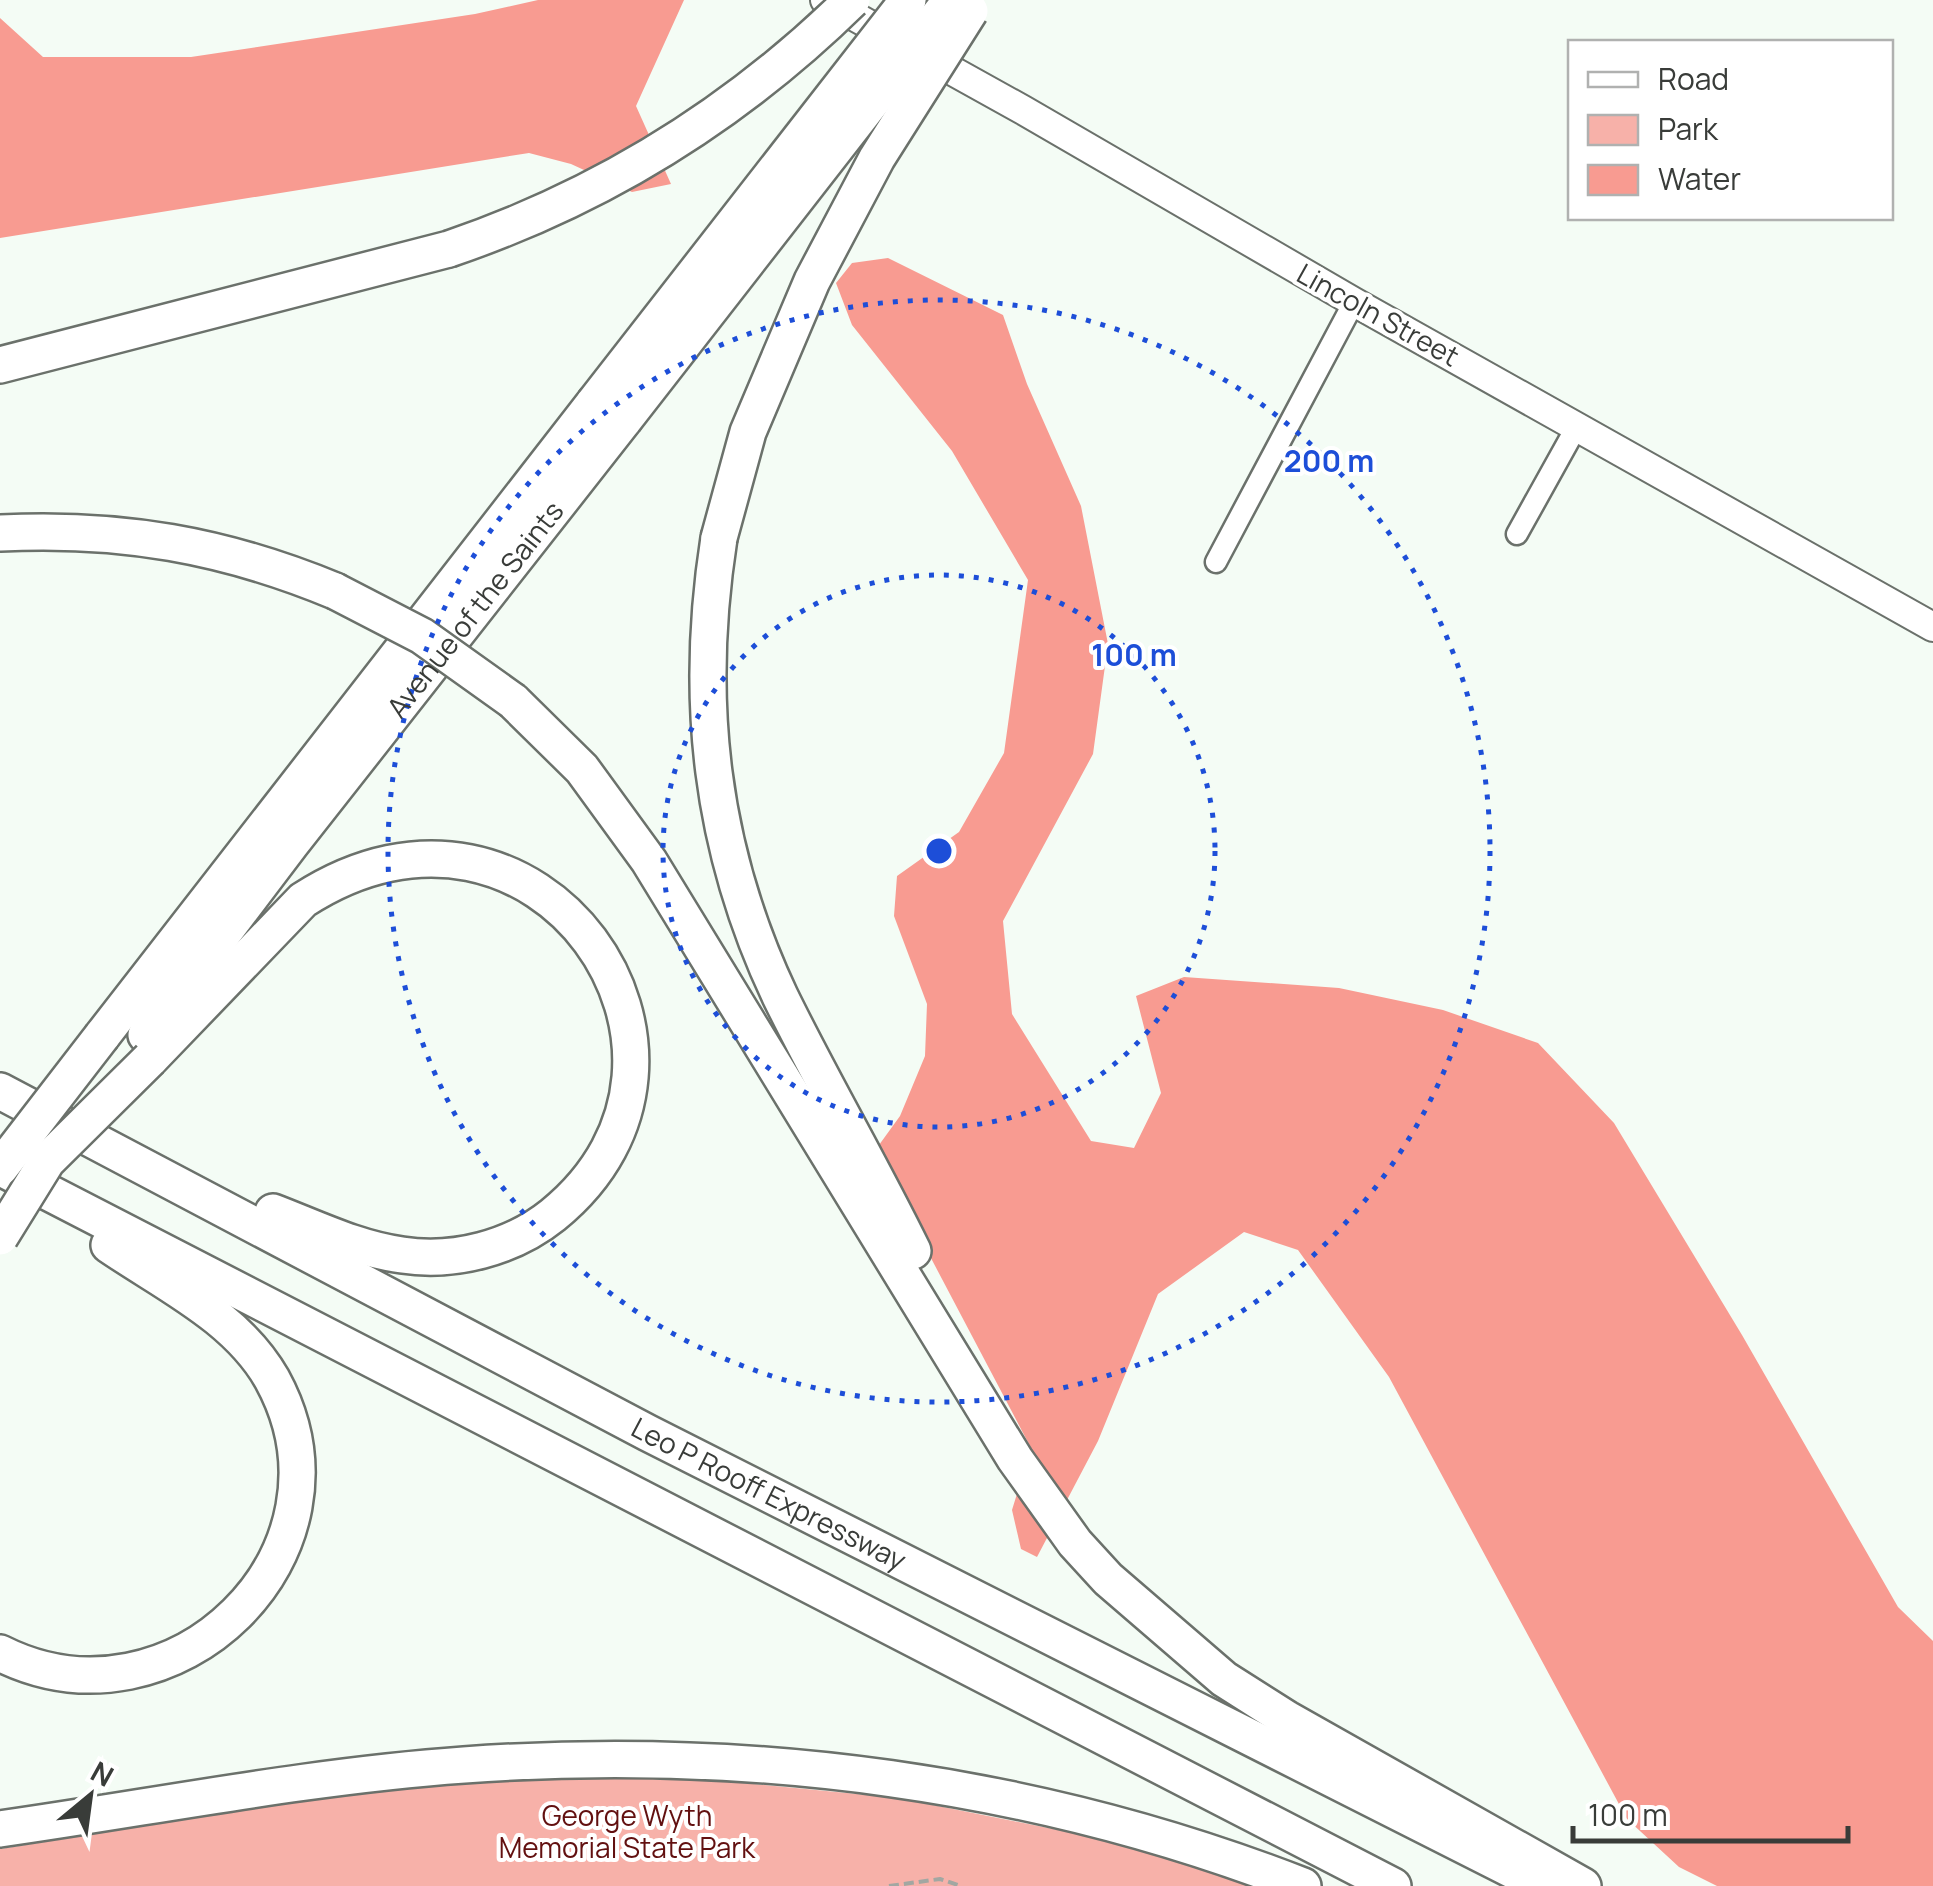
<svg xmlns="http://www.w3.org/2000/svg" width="1933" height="1886" viewBox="0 0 1933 1886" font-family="Manrope,sans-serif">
	<rect width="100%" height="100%" fill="#f4fcf5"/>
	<polygon fill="#f7b1a9" points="491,1778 702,1779 898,1798 1093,1837 1227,1874 1255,1886 0,1886 0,1849 308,1800"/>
	<g fill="#f89b91">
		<polygon points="538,0 684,0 636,106 671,184 632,192 571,164 529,153 0,238 0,18 43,57 191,57 475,14"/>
		<polygon points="888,258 1003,315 1027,384 1081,506 1108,644 1093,754 1003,921 1012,1014 1091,1141 1134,1148 1161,1093 1136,996 1184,977 1339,988 1443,1010 1538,1043 1614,1123 1742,1335 1898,1607 1933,1641 1933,1886 1717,1886 1679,1867 1627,1819 1389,1377 1298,1250 1244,1232 1158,1294 1098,1441 1037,1557 1021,1549 1012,1510 1031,1448 893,1186 879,1145 900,1116 925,1056 927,1004 894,916 897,876 959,832 1004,753 1028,580 952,451 852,325 836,283 852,263"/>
	</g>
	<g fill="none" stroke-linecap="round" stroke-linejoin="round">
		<g stroke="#6b716b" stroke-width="25">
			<g id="street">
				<polyline points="1517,534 1577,426"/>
				<polyline points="1216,562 1354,302"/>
			</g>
		</g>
		<g stroke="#6b716b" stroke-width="32">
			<polyline id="secondary" points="825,0 1023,110 1354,302 1933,627"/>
		</g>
		<g stroke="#6b716b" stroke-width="40">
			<g id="highway">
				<polyline points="0,365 449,249"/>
				<path d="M 0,533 C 120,527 224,545 335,591"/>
				<path d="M 719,538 C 694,698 710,848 780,996 C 822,1082 871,1165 913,1251"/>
				<polyline points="513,701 582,769 649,861 1015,1459 1075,1543 1108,1579 1224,1679 1287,1719 1583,1886"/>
				<path id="s1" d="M 146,1035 L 291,844 L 624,420"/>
				<polyline points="102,1036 594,403"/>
				<path d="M 150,1059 L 303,900 C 538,748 750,1055 553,1215 C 512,1248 454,1263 402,1255 C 357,1249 315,1228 273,1212"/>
				<path id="s2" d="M 0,1091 L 648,1433 L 1544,1886"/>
				<polyline points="5,1170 1393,1886"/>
				<path d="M 0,1653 C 173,1740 367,1552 272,1379 C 237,1317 166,1284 109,1245"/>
				<path d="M 0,1829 C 154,1807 309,1776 464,1765 C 749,1744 1037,1782 1303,1886"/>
			</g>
		</g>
		<polyline stroke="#a2a7a2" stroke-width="4" stroke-dasharray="10 5" stroke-linecap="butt" points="889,1886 940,1879 961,1886"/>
		<use href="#street" stroke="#fff" stroke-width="20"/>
		<use href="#secondary" stroke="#fff" stroke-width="28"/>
		<use href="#highway" stroke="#fff" stroke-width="35"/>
		<g stroke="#6b716b" stroke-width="40" stroke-linecap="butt">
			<g id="highway-bridge">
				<path d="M 449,249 C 602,197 737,113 852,0"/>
				<polyline points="594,403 908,0"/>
				<polyline points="624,420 951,0"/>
				<polyline points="719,538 748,432 812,281 877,158 970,11"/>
				<polyline points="335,591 422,636 513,701"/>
				<polyline points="0,1168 102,1036"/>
				<polyline points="0,1237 47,1161 150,1059"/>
			</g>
		</g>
		<use href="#highway-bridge" stroke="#fff" stroke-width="35"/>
	</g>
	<g fill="none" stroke="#1d4ed8" stroke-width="5" stroke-dasharray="5 10">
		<circle cx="939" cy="851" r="276"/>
		<circle cx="939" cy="851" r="551"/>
	</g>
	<g text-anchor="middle" stroke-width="8" stroke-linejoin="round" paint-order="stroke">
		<g font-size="28" fill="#393c39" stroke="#fff">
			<text transform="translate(1378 315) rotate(29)" y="10">Lincoln Street</text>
			<text dy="10" stroke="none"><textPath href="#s1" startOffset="538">Avenue of the Saints</textPath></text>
			<text dy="10" stroke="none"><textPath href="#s2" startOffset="868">Leo P Rooff Expressway</textPath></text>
		</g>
		<g font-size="28" fill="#621010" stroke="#fff">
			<text x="627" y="1826">George Wyth<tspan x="627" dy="32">Memorial State Park</tspan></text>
		</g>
	</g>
	<circle cx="939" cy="851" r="15" fill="#1d4ed8" stroke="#fff" stroke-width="5"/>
	<g font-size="30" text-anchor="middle" font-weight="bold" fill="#1d4ed8" stroke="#fff" stroke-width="8" stroke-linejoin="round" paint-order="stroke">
		<text x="1329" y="472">200 m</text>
		<text x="1134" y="666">100 m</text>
	</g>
	<rect x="1568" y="40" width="325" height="180" fill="#ffffff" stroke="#b0b1b0" stroke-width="2.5"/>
	<rect x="1588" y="72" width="50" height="15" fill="#ffffff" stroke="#b0b1b0" stroke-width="2.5"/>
	<text x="1658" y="90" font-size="30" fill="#393c39">Road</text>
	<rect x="1588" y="115" width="50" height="30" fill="#f7b1a9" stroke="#b0b1b0" stroke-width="2.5"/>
	<text x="1658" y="140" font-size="30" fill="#393c39">Park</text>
	<rect x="1588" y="165" width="50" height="30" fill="#f89b91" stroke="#b0b1b0" stroke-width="2.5"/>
	<text x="1658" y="190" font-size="30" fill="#393c39">Water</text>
	<g transform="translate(90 1796) rotate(29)" stroke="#ffffff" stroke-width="8" paint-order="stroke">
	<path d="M0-8L18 38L0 25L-18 38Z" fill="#393c39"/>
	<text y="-15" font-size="28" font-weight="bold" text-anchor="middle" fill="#393c39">N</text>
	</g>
	<path d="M1573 1826v15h275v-15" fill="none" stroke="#393c39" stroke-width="5"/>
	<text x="1588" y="1826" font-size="30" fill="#393c39" stroke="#ffffff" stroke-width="8" paint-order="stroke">100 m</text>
</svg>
